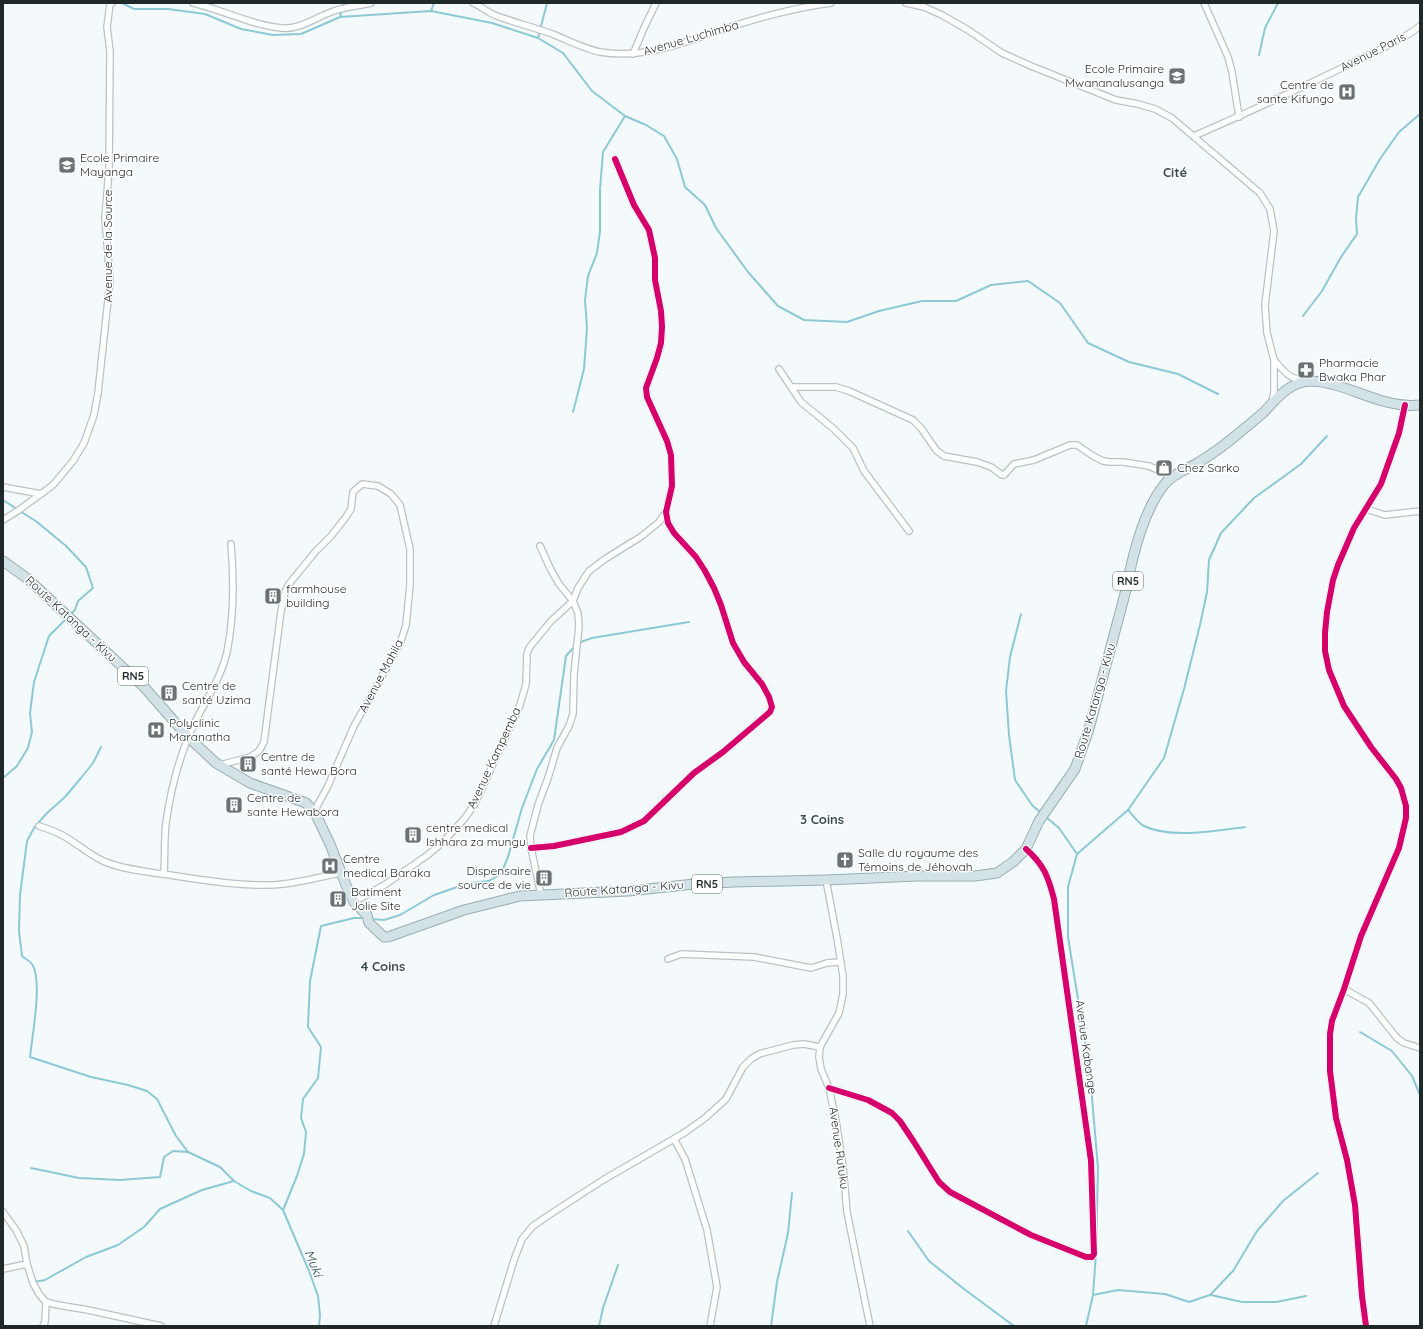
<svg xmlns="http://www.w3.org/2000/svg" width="1423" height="1329" viewBox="0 0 1423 1329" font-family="Quicksand,sans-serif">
	<rect width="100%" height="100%" fill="#f4fafb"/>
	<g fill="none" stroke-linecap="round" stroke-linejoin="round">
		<g stroke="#8dc9d4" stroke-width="2">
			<polyline points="122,3 134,9 168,9 205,14 241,29 273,35 301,34 340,17 431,11 492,23 538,38 563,53 592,91 625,116 646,125 664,136 677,159 685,187 705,205 716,228 748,272 778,306 804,320 847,322 879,311 922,301 956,301 991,285 1028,281 1060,303 1088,343 1129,362 1178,374 1218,394"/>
			<polyline points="431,11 434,3"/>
			<polyline points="340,17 343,3"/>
			<polyline points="538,38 547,3"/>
			<polyline points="1259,55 1265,28 1278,3"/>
			<polyline points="1303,316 1322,291 1341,257 1357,234 1356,218 1358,197 1380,159 1399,132 1420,114"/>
			<polyline points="573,412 584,369 587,328 585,300 588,276 597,253 600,231 600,189 603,152 625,116"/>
			<polyline points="3,500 37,522 66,546 86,567 93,588 78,601 75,610 71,614"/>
			<polyline points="1021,614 1010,657 1006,691 1009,735 1015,780 1032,805 1041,813"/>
			<polyline points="578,643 592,638 689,622"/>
			<path d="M 101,747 L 93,763 L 81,778 L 65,797 L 46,814 L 34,828 L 27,841 L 20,895 L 19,931 L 22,956 C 25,959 30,961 32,964 C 43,980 32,1037 30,1057 L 91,1077 L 128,1085 L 147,1091 L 157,1099 L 176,1136 L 188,1152 L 220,1167 L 234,1181 L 251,1191 L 270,1198 L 283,1210 L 309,1271 L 318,1296 L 320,1315 L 319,1326"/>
			<polyline points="3,778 17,766 28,748 32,732 30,713 34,682 49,636 66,619"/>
			<path d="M 1128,810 C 1133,815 1138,823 1144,826 C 1170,839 1216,831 1245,827"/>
			<polyline points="1046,817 1059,828 1077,854"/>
			<polyline points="371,919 384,920 400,915 434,895 469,883 489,881 501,874 508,857 522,808 537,769 554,740 566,656 575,646"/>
			<polyline points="1360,1032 1392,1051 1412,1076 1420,1095"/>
			<polyline points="31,1168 79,1178 120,1180 160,1177 164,1157 173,1151 188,1152"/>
			<polyline points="283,1210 297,1176 304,1154 306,1132 301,1118 303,1099 318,1078 321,1047 308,1027 310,981 321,926 354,918 365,918"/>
			<polyline points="908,1231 929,1261 964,1289 1014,1326"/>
			<polyline points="1096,1250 1098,1168 1090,1074 1068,937 1068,887 1077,854 1128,810 1164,758 1184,689 1200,625 1207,592 1209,560 1221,533 1254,498 1301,464 1327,436"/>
			<polyline points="34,1282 45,1280 86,1257 118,1245 144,1227 160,1209 202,1190 234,1181"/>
			<polyline points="1093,1295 1118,1290 1165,1294 1189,1302 1210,1295 1233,1271 1257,1231 1283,1201 1318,1173"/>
			<polyline points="1211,1295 1242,1302 1276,1302 1306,1296"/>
			<polyline points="599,1326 603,1308 618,1265"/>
			<polyline points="771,1326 777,1282 788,1233 792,1193"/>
			<polyline points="1086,1326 1093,1295 1096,1254"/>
		</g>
		<g stroke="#bbc2c4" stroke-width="8">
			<g id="minor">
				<path d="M 193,3 C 223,10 251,25 282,28 C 300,30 318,16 334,11 C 346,7 358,6 371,3"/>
				<path d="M 473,3 C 481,6 488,13 497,16 C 516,23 536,28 555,35 C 569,41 585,49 600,52 C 648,60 689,40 733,26 C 765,16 798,7 831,3"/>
				<polyline points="906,3 924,7 942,15 968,30 1002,53 1031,66 1116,100 1138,104 1155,109 1172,118 1260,193 1270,209 1274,231 1265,305 1267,333 1274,360 1274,392 1272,402"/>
				<polyline points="1204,3 1228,57 1232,72 1239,117"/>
				<polyline points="633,54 644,28 656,3"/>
				<path d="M 1194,136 C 1247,113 1299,89 1350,64 C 1373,52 1400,42 1420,26"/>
				<path d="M 1274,360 C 1282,369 1289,379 1302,380"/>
				<polyline points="779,369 801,402 834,429 853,448 864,471 909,531"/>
				<polyline points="792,387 836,387 849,391 913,420 921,428 936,450 944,456 977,462 991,467 1002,475 1004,475 1014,464 1034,460 1070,445 1077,445 1093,456 1103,461 1110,462 1123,462 1149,466 1173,477"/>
				<polyline points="3,487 41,494"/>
				<polyline points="1366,509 1385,515 1420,511"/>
				<polyline points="3,520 19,510 53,485 73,461 84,443 94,415 98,393 110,281 105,217 109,170 110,51 107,27 110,4 112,3"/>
				<polyline points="540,546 550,568 559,584 573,601 578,613 579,626 574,674 573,714 569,726 557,748 548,778 538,805 530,836 531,848 541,895"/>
				<polyline points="220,765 250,757 259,751 264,742 281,611 285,592 289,584 316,551 331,536 346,517 351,509 353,492 362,484 378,486 391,494 400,505 410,549 410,585 406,625 400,644 354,726 327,788 317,806 315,813"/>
				<path d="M 39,826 C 49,829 58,832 67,838 C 79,845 90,855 103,861 C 121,869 143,871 162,874 C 198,879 233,886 269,885 C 293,885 317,877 341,873"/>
				<polyline points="531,848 554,846 621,832 644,821 694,773 723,752 770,712 772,707 769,697 762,684 744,662 733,643 721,605 714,588 705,571 696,557 674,533 668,523 666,512 672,486 671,455 667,441 647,397 646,388 657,358 661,343 662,327 661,311 655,280 655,258 649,230 634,205 615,159"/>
				<path d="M 164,874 C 165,857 164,839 166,823 C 170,794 177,765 188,738 C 199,709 220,683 227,652 C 234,617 234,579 231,544"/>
				<polyline points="826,880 837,938 843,976 843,994 839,1013 820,1047 819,1057 821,1069 829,1088 836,1121 843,1166 847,1212 870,1326"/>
				<polyline points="354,902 386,884 429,854 442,843 465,818 474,805 483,786 520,705 526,684 527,654 529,648 551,621 573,601 578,588 589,571 605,559 642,536 659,522 666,512"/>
				<polyline points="668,959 681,954 754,957 811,968 827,963 840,962"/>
				<polyline points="1344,989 1369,1003 1397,1038 1404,1043 1420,1048"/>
				<path d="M 829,1088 L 868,1100 L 892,1113 L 900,1121 L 914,1142 L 939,1182 L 950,1192 L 1031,1235 L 1086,1257 L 1092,1257 L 1094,1254 L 1091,1161 L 1054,899 C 1048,876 1044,865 1026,849"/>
				<polyline points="674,1139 685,1159 707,1230 717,1287 710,1326"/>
				<polyline points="3,1212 16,1230 24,1246 27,1264 33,1283 39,1294 46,1302 58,1305 88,1310 161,1326"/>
				<polyline points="3,1269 27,1264"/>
				<polyline points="43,1326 45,1322 46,1302"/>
				<polyline points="494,1326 514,1260 522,1239 533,1226 549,1215 603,1180 684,1133 705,1118 726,1099 743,1067 751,1059 759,1054 793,1045 804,1044 820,1047"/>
				<polyline points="1366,1326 1362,1296 1355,1205 1347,1160 1336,1118 1330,1071 1330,1034 1332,1021 1344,989 1361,936 1399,848 1406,818 1406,806 1401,788 1396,779 1371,747 1344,706 1329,670 1325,651 1325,633 1327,612 1333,580 1338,565 1354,528 1381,484 1399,433 1405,405"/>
			</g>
		</g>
		<g stroke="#98afb2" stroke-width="11">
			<path id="trunk" d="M 3,561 L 28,579 L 130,674 L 144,687 L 188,737 L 216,763 L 250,783 L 306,803 L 315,813 L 330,844 L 346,885 L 354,902 L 367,915 L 369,923 L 384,937 L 388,937 L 464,910 L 520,896 L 629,891 L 694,884 L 734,882 L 826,880 L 918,876 L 975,876 L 997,873 L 1013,862 L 1026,849 L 1039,821 L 1075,769 L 1089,729 L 1126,590 C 1132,558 1143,511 1164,485 C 1172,474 1188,469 1199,462 C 1216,452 1231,440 1245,428 C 1252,423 1258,417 1264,412 C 1276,399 1290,381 1311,381 C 1343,382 1373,403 1405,405 C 1410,406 1415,405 1420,405"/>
		</g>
		<use href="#minor" stroke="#fdfefe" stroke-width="5.5"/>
		<use href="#trunk" stroke="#d3e2e6" stroke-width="9"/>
		<g stroke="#fff" stroke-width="8">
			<g id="cycleway">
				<polyline points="531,848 554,846 621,832 644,821 694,773 723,752 770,712 772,707 769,697 762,684 744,662 733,643 721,605 714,588 705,571 696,557 674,533 668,523 666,512 672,486 671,455 667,441 647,397 646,388 657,358 661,343 662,327 661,311 655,280 655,258 649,230 634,205 615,159"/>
				<path d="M 829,1088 L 868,1100 L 892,1113 L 900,1121 L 914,1142 L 939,1182 L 950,1192 L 1031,1235 L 1086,1257 L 1092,1257 L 1094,1254 L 1091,1161 L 1054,899 C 1048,876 1044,865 1026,849"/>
				<polyline points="1366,1326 1362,1296 1355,1205 1347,1160 1336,1118 1330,1071 1330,1034 1332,1021 1344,989 1361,936 1399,848 1406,818 1406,806 1401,788 1396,779 1371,747 1344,706 1329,670 1325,651 1325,633 1327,612 1333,580 1338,565 1354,528 1381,484 1399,433 1405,405"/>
			</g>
		</g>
		<use href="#cycleway" stroke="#d6006c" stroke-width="6"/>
	</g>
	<defs>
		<g id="school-square" transform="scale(0.9)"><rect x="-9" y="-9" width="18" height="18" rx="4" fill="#6a7273" stroke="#fff"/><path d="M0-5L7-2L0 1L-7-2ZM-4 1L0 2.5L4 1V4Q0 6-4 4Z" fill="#fff"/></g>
		<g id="hospital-square" transform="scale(0.9)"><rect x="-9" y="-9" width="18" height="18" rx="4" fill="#6a7273" stroke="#fff"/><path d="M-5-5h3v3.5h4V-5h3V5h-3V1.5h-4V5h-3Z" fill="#fff"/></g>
		<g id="pharmacy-square" transform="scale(0.9)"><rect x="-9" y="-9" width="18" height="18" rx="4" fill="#6a7273" stroke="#fff"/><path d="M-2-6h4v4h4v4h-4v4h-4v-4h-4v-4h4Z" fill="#fff"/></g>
		<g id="shop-square" transform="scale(0.9)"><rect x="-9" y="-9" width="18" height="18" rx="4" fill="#6a7273" stroke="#fff"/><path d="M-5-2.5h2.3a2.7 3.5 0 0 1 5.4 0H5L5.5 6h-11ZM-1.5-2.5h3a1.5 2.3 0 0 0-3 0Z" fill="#fff"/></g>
		<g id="building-square" transform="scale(0.9)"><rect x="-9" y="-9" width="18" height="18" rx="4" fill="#6a7273" stroke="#fff"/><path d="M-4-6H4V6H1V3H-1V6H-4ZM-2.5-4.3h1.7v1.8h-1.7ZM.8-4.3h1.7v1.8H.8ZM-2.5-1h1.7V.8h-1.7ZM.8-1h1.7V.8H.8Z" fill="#fff"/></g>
		<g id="church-square" transform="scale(0.9)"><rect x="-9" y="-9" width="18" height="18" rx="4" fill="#6a7273" stroke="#fff"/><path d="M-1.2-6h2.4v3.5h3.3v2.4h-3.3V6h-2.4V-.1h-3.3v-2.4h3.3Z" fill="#fff"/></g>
	</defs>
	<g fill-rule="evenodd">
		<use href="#school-square" x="1177" y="76"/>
		<use href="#hospital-square" x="1347" y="92"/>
		<use href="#school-square" x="67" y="165"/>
		<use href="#pharmacy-square" x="1306" y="370"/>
		<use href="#shop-square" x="1164" y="468"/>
		<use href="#building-square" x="273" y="596"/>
		<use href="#building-square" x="169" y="693"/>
		<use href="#hospital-square" x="156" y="730"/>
		<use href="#building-square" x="248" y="764"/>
		<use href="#building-square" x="234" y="805"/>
		<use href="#building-square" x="413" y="835"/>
		<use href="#church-square" x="845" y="860"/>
		<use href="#hospital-square" x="330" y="866"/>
		<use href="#building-square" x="544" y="878"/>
		<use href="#building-square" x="338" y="899"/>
	</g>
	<g text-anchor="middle" stroke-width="3" stroke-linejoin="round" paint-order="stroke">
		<g fill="#fff" stroke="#62696a" stroke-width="1">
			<rect x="1113" y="572" width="30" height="18" rx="3"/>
			<rect x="118" y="667" width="30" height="18" rx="3"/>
			<rect x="692" y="875" width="30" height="18" rx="3"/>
		</g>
		<g font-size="11" font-weight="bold" fill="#1f292a">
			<text x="1128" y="585">RN5</text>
			<text x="133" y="680">RN5</text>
			<text x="707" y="888">RN5</text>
		</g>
		<g font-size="12" fill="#1f292a" stroke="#fff">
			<text transform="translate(691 38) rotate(-16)" y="4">Avenue Luchimba</text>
			<text transform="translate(1373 52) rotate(-27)" y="4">Avenue Paris</text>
			<text transform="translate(108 246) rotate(-90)" y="4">Avenue de la Source</text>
			<text transform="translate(71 619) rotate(43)" y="4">Route Katanga - Kivu</text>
			<text transform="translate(381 676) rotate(-62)" y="4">Avenue Mahila</text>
			<text transform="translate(1095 701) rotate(-74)" y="4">Route Katanga - Kivu</text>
			<text transform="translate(494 758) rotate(-65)" y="4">Avenue Kampemba</text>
			<text transform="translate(624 889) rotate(-4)" y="4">Route Katanga - Kivu</text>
			<text transform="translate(1086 1047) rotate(82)" y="4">Avenue Kabange</text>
			<text transform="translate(839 1148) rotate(82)" y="4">Avenue Rutuku</text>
		</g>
		<g font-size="12" fill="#1f292a" stroke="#fff" text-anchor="start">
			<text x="1164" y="73" text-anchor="end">Ecole Primaire<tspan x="1164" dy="14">Mwananalusanga</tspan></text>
			<text x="1334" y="89" text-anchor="end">Centre de<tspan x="1334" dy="14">sante Kifungo</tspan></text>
			<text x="80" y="162">Ecole Primaire<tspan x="80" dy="14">Mayanga</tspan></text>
			<text x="1319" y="367">Pharmacie<tspan x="1319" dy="14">Bwaka Phar</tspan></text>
			<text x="1177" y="472">Chez Sarko</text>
			<text x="286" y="593">farmhouse<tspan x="286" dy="14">building</tspan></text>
			<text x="182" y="690">Centre de<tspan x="182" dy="14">santé Uzima</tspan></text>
			<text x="169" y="727">Polyclinic<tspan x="169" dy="14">Maranatha</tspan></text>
			<text x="261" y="761">Centre de<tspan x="261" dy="14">santé Hewa Bora</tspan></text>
			<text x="247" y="802">Centre de<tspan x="247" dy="14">sante Hewabora</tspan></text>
			<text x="426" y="832">centre medical<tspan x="426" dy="14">Ishhara za mungu</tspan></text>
			<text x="858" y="857">Salle du royaume des<tspan x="858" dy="14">Témoins de Jéhovah</tspan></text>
			<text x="343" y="863">Centre<tspan x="343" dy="14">medical Baraka</tspan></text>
			<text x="531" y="875" text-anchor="end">Dispensaire<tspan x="531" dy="14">source de vie</tspan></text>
			<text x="351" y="896">Batiment<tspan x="351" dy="14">Jolie Site</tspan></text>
		</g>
		<g font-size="13" font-weight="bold" fill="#384e52" stroke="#fff">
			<text x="1175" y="177">Cité</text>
			<text x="822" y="824">3 Coins</text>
			<text x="383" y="971">4 Coins</text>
		</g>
		<g font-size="13" font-style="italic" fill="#21484e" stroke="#fff">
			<text transform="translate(314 1263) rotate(68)" y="5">Muki</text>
		</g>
	</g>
	<rect width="1423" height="1329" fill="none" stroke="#1f292a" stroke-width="8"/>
</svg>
